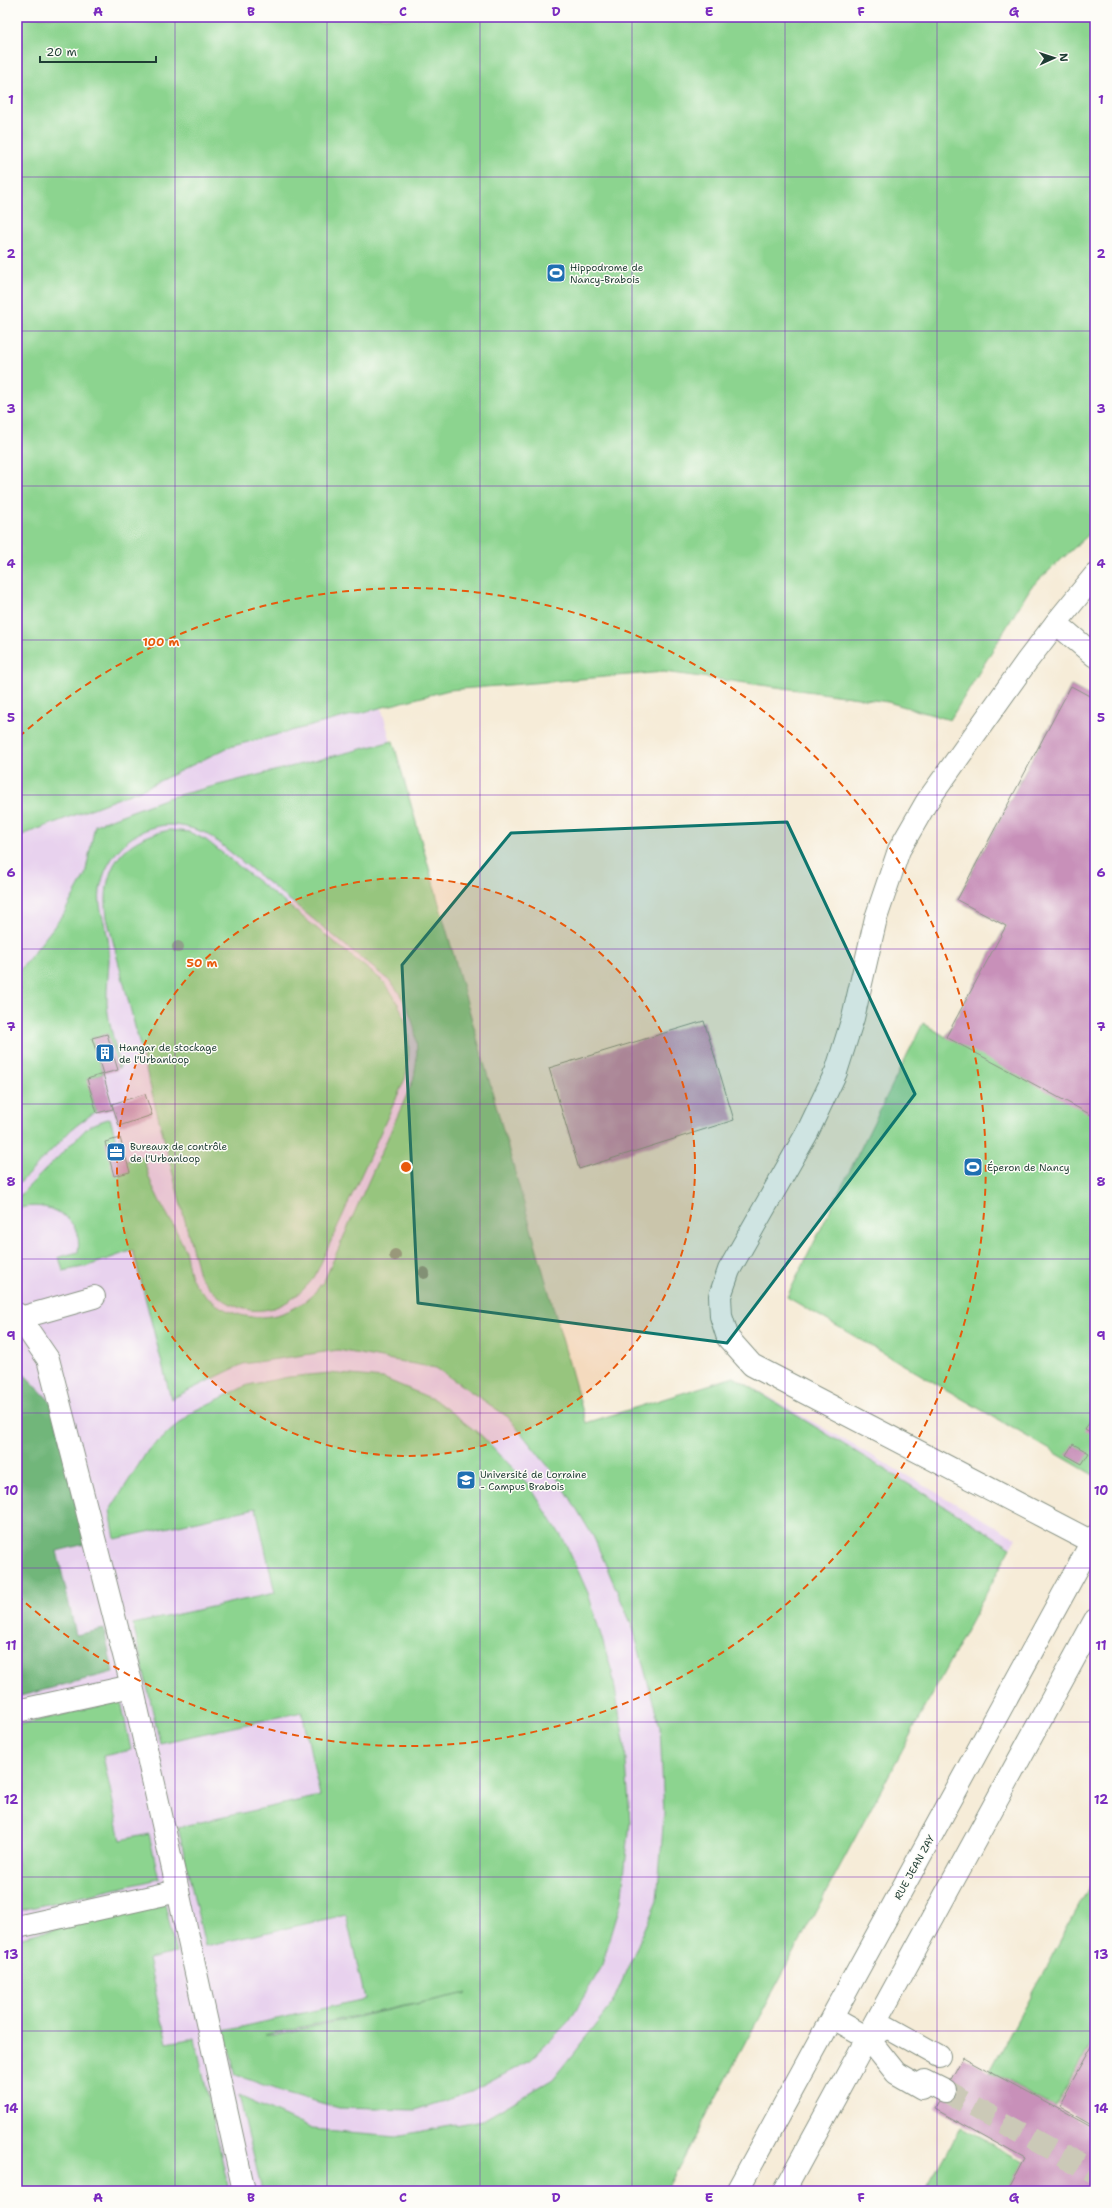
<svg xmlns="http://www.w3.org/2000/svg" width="1112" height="2208" viewBox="0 0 1112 2208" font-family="'Shantell Sans',sans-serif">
	<rect width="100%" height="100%" fill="#fdfcf7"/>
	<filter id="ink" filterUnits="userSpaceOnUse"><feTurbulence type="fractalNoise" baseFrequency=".025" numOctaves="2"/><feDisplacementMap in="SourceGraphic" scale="8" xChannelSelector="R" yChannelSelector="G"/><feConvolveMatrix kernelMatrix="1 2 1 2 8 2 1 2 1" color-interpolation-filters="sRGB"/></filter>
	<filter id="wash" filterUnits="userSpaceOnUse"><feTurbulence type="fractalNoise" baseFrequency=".012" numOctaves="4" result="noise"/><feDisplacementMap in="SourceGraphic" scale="16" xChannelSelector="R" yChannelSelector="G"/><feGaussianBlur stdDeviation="0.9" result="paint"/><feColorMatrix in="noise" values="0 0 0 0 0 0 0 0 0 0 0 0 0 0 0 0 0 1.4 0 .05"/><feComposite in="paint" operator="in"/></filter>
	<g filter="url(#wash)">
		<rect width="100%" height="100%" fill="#f6ecd8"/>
		<polygon fill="#e8d2ee" points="381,707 586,1423 734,1377 1016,1538 666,2191 17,2191 17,837 143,789 229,747"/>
		<g fill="#8cd48f" stroke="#568862" fill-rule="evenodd">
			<polygon points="17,17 1095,17 1095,529 1031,587 950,720 888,702 664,672 449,690 229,747 143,789 17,837"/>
			<polygon points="1071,686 1095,699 1095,1476 787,1297 923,1023 946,1037 1006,926 957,900"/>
			<path d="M 393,741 L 586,1423 L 734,1377 L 1011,1547 L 666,2191 L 262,2191 L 239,2096 L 312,2129 L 396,2136 L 483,2120 L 553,2079 L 612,2004 L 657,1901 L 664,1814 L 660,1727 L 633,1628 L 594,1538 L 560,1481 L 508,1417 L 436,1368 L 338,1350 L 243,1364 L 171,1399 L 133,1250 L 88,1266 L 63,1271 L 59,1257 L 78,1252 C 84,1217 47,1199 17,1209 L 17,1199 L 24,1191 L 89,1126 L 110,1118 L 116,1140 L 114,1176 L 129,1172 L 126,1161 L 143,1156 C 146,1166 148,1176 152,1185 C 161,1206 174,1224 183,1245 C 188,1256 187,1272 194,1282 C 221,1322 274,1329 310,1297 C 315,1293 319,1286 324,1281 L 413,1081 C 422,1044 415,1013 392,983 L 208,834 C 195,829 183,825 170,825 C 134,825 105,856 100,890 C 97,910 108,927 109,947 C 110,966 106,986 107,1005 C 109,1026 116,1047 120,1067 L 118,1068 L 108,1034 L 92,1038 L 103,1074 L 87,1079 L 96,1111 L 72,1129 L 17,1186 L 17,974 L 63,915 L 85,875 L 95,825 L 167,798 Z"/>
			<path d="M 170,830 L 189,832 L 206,840 L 384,982 C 408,1014 414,1039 405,1079 L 315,1276 C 281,1322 232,1322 199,1275 L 107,918 C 101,869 120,839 170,830 Z"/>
			<path d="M 329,1373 L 383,1378 L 435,1400 L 482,1436 L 529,1485 L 565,1542 L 588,1593 L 612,1672 L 625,1746 L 630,1823 L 621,1902 L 601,1968 L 569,2021 L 531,2060 L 471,2092 L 415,2110 L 339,2108 L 280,2091 L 236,2075 L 224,2031 L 365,1999 L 346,1915 L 205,1946 L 178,1827 L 320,1796 L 302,1712 L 160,1743 L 133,1624 L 275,1593 L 256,1508 L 115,1539 L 110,1510 L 148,1450 L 194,1411 L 248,1385 L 289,1377 ZM 467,1993 L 274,2035 L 264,2035 Z"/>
			<polygon points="121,1701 131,1750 103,1756 121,1840 149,1834 159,1879 17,1911 17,1725"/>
			<polygon points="1095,1876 1095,2037 1056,2107 990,2071"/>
			<polygon points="165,1904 176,1953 148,1959 167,2043 195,2038 229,2191 17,2191 17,1938"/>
			<polygon points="960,2127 1024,2162 1008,2191 925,2191"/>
		</g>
		<polygon fill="#71b67a" stroke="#487a57" points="17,1367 52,1403 85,1544 57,1551 76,1635 104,1629 113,1672 17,1697"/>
		<g id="blocks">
			<g fill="#c890b9">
				<polygon points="1071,686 1095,699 1095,1117 946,1037 1006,926 957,900"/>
				<polygon points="704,1021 734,1120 579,1169 549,1068"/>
				<polygon points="107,1034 118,1070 103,1074 92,1038"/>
				<polygon points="103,1074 113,1109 97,1113 87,1079"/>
				<polygon points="145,1094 152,1115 119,1126 112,1104"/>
				<polygon points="120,1138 130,1172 114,1176 105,1142"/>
				<polygon points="1095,1413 1095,1436 1085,1430"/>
				<polygon points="1073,1444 1089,1453 1082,1464 1066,1455"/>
				<polygon points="1095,2039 1095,2127 1058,2106"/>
				<polygon points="963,2057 1095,2129 1095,2191 1008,2191 1025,2159 935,2109"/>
			</g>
		</g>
	</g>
	<g filter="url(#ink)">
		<use href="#blocks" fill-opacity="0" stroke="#8a9486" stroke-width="1"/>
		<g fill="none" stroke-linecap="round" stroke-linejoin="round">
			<polyline stroke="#cbc9b7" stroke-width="22" stroke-dasharray="22 11" stroke-linecap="butt" points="945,2091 1095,2173"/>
			<g stroke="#8a9486" stroke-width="24">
				<g id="minor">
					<polyline points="1095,575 1056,623 1095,656"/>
					<polyline points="1056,623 1027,661 926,803 899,850 876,918 853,1018 836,1072 807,1133 729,1270 720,1296 721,1316 728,1338 752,1365 1092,1542"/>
					<polyline points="17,1314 48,1359 132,1686"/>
					<polyline points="20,1318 94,1297"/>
					<polyline points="17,1711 132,1686 178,1891"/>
					<polyline points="17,1927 178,1891 244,2191"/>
					<polyline points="832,2018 868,2038 896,2073 922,2088"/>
					<polyline points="868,2038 887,2027 939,2056"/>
					<polyline points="925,2081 945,2091"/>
					<polyline points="737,2191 1095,1536"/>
					<polyline points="784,2191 1095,1620"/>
				</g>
			</g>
			<use href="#minor" stroke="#fff" stroke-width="22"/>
		</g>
		<g fill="#8fa18a">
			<circle cx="178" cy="947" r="6"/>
			<circle cx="395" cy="1255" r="6"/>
			<circle cx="424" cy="1273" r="6"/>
		</g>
	</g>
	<path fill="#0f766e" fill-opacity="0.2" stroke="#0f766e" stroke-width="3" stroke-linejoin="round" d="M 787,822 L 915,1094 L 727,1343 L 418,1303 L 402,965 L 511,833 Z"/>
	<path fill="none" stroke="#7b2cbf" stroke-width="1" stroke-opacity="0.55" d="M 175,17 L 175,2191M 327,17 L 327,2191M 480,17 L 480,2191M 632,17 L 632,2191M 785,17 L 785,2191M 937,17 L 937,2191M 17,177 L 1095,177M 17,331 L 1095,331M 17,486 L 1095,486M 17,640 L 1095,640M 17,795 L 1095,795M 17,949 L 1095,949M 17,1104 L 1095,1104M 17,1259 L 1095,1259M 17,1413 L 1095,1413M 17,1568 L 1095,1568M 17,1722 L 1095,1722M 17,1877 L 1095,1877M 17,2031 L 1095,2031"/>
	<circle cx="406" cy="1167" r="289" fill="#e8590c" fill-opacity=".12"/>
	<g fill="none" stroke="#e8590c" stroke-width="2" stroke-dasharray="7 5">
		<circle cx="406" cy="1167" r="289"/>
		<path d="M19 737A579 579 0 1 1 19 1597"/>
	</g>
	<defs>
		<g id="stadium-square" transform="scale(1)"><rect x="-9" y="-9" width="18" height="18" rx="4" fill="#1f6fb2" stroke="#fdfcf7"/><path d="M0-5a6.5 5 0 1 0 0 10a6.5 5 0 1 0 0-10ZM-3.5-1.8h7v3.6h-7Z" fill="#fff"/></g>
		<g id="building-square" transform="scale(1)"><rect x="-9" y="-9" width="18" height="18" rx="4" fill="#1f6fb2" stroke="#fdfcf7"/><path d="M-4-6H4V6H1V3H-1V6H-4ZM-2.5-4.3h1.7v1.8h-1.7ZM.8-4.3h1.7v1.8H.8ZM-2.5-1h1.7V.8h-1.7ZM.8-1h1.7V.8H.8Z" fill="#fff"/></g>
		<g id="office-square" transform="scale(1)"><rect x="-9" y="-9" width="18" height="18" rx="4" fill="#1f6fb2" stroke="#fdfcf7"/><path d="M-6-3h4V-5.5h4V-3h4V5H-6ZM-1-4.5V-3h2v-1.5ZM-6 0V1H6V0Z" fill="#fff"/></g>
		<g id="university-square" transform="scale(1)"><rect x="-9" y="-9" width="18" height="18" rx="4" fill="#1f6fb2" stroke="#fdfcf7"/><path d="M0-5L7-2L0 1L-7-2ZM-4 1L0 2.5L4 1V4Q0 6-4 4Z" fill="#fff"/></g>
	</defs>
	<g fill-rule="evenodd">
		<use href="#stadium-square" x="556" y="273"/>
		<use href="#building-square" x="105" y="1053"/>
		<use href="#office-square" x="116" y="1152"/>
		<use href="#stadium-square" x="973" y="1167"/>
		<use href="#university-square" x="466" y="1480"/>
	</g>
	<g text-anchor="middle" stroke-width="3" stroke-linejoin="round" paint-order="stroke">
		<g font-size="10" fill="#1f3d34" stroke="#fdfcf7" text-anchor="start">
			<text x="570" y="271">Hippodrome de<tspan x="570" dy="12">Nancy-Brabois</tspan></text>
			<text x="119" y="1051">Hangar de stockage<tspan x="119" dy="12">de l'Urbanloop</tspan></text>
			<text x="130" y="1150">Bureaux de contrôle<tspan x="130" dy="12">de l'Urbanloop</tspan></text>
			<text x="987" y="1171">Éperon de Nancy</text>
			<text x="480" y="1478">Université de Lorraine<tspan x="480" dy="12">- Campus Brabois</tspan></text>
		</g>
		<g font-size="10" fill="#1f3d34" stroke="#fdfcf7">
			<text transform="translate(914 1867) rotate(-61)" y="4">RUE JEAN ZAY</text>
		</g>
	</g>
	<circle cx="406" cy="1167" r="6" fill="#e8590c" stroke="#fdfcf7" stroke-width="2"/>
	<g font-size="12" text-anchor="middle" font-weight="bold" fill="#e8590c" stroke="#fdfcf7" stroke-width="3" stroke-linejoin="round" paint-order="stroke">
		<text x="161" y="646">100 m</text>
		<text x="202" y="967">50 m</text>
	</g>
	<rect width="1112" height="2208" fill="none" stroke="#fdfcf7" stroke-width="44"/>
	<g transform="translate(1054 58) rotate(87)" stroke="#fdfcf7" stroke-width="3" paint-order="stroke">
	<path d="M0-3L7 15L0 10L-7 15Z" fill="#1f3d34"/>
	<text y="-6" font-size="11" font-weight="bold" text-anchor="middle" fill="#1f3d34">N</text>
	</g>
	<path d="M40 56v6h116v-6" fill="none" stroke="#1f3d34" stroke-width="2"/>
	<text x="46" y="56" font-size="12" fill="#1f3d34" stroke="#fdfcf7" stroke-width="3" paint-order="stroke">20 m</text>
	<rect x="22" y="22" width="1068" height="2164" fill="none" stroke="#7b2cbf" stroke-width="1.5"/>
	<g font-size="13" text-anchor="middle" font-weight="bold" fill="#7b2cbf">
		<text x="98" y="16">A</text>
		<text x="251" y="16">B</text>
		<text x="403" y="16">C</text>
		<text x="556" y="16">D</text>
		<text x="709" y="16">E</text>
		<text x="861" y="16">F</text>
		<text x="1014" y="16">G</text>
		<text x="11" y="104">1</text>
		<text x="1101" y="104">1</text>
		<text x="11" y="258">2</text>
		<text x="1101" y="258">2</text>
		<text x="11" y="413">3</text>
		<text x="1101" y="413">3</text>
		<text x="11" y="568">4</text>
		<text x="1101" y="568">4</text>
		<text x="11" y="722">5</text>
		<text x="1101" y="722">5</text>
		<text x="11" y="877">6</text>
		<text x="1101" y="877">6</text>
		<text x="11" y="1031">7</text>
		<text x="1101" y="1031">7</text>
		<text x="11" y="1186">8</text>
		<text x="1101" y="1186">8</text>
		<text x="11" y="1340">9</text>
		<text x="1101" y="1340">9</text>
		<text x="11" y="1495">10</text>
		<text x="1101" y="1495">10</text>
		<text x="11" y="1650">11</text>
		<text x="1101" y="1650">11</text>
		<text x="11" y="1804">12</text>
		<text x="1101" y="1804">12</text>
		<text x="11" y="1959">13</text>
		<text x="1101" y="1959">13</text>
		<text x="11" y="2113">14</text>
		<text x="1101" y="2113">14</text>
		<text x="98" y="2202">A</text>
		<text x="251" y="2202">B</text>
		<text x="403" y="2202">C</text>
		<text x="556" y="2202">D</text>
		<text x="709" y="2202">E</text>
		<text x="861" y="2202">F</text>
		<text x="1014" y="2202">G</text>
	</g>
</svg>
